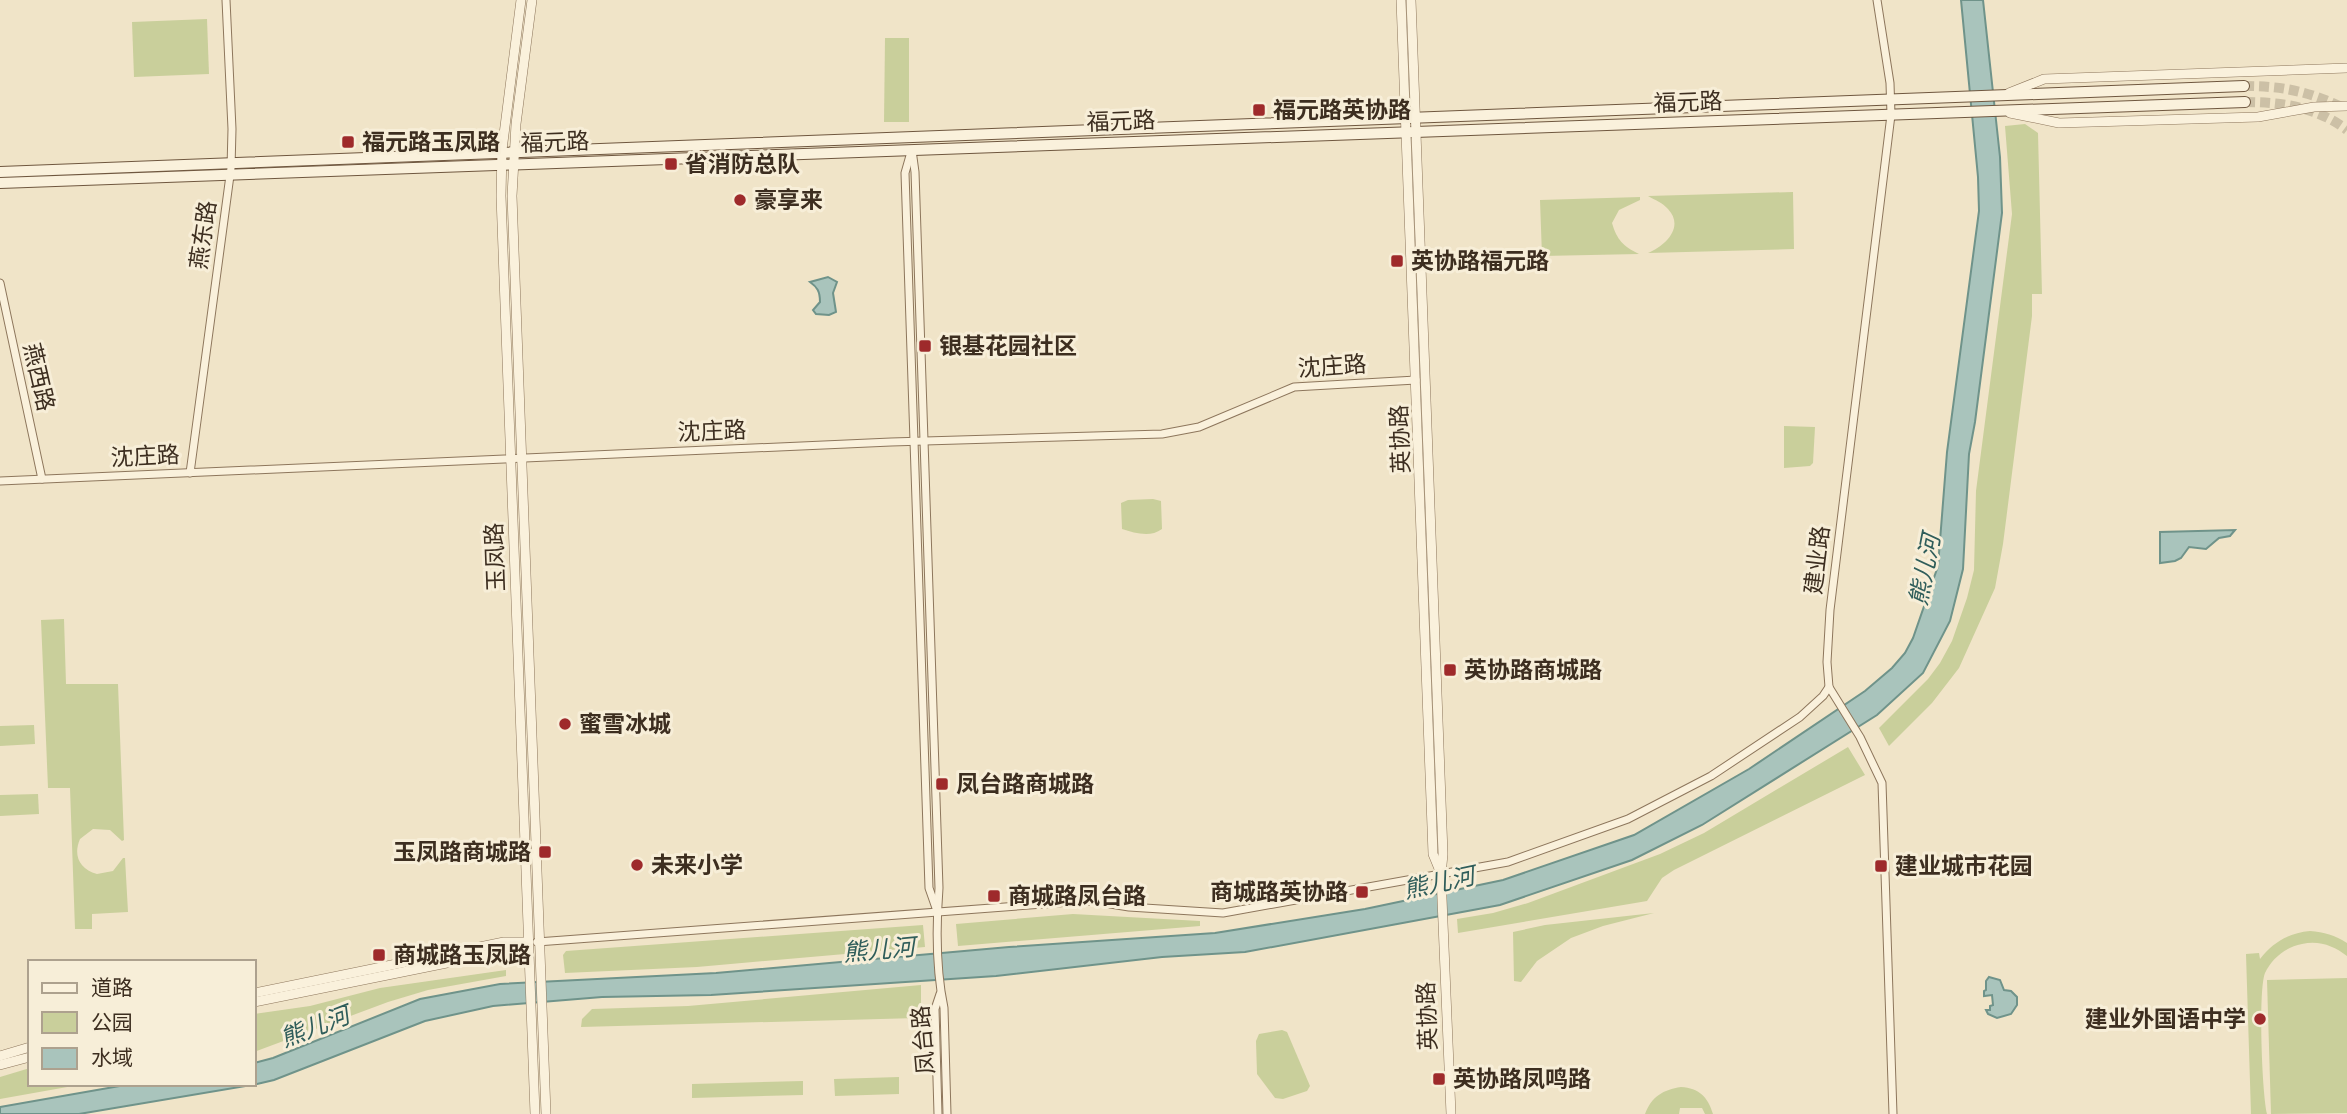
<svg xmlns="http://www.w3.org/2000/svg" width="2347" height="1114" viewBox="0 0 2347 1114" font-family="Merriweather,'Noto Sans SC',serif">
	<rect width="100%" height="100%" fill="#f0e4c8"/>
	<g fill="#c9cf9b">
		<polygon points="207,19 209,74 134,77 132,22"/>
		<polygon points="885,38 909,38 909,122 884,122"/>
		<polygon points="2025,124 2038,133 2042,294 2032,294 2032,316 2003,544 1995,588 1959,668 1932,703 1889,746 1879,728 1928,679 1940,663 1952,641 1967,598 1974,570 1976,491 2012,214 2005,126"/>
		<path d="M 1793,192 L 1794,249 L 1648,253 C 1665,246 1685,227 1668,209 C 1663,203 1655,200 1648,196 Z"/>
		<path d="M 1640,197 L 1640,200 L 1619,210 L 1612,223 C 1617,240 1623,246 1639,254 L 1542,256 L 1540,200 Z"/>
		<polygon points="1784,426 1815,427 1813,463 1810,466 1784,468"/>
		<path d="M 1153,499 L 1161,501 L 1162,529 C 1150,538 1135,533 1122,529 L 1121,503 L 1128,500 Z"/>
		<path d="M 64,619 L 66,684 L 118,684 L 124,840 L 122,841 L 110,830 L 93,829 L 80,839 C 73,855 79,869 97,874 L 113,871 L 123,858 L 125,858 L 128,912 L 92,914 L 92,929 L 75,929 L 70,788 L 48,788 L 41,620 Z"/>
		<polygon points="34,725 35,744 0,746 0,726"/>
		<polygon points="1848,747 1865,775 1674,870 1662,878 1647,901 1458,933 1457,919 1493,913 1528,903 1660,854 1704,833"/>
		<polygon points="38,794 39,814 0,816 0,795"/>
		<polygon points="1654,913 1603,926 1571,938 1537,961 1521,982 1514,981 1513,932 1545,925"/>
		<polygon points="1073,914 1200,921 1200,926 958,946 956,924"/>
		<polygon points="923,925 925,947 697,967 565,973 563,955 566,951"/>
		<path d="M 2310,931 C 2324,932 2335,935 2347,943 L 2347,956 C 2334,946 2319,940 2302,944 C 2286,947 2272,958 2265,973 C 2258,990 2262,1093 2267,1114 L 2251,1114 L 2246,954 L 2259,953 L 2260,959 C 2273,942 2289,933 2310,931 Z"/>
		<polygon points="506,970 506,976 428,990 388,1002 254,1052 254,1014 310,1006 380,988"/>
		<polygon points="2347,978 2347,1113 2271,1114 2267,980"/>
		<polygon points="921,985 921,1007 917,1013 917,1018 581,1027 582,1019 592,1009 688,1006"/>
		<polygon points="1282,1030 1287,1032 1310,1086 1307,1091 1283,1099 1275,1098 1257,1074 1256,1041 1259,1034"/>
		<polygon points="30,1068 30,1084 84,1084 0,1099 0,1077"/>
		<polygon points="899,1077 899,1094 835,1096 834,1079"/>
		<polygon points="803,1081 803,1095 692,1098 692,1084"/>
		<path d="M 1681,1087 C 1699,1088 1708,1097 1713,1114 L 1705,1114 L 1702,1108 L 1680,1108 L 1679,1114 L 1645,1114 C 1652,1096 1663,1090 1681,1087 Z"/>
	</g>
	<g fill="#a9c4bc" stroke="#6f938a" stroke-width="2">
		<polygon points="1961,0 1983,0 2000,157 2002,213 1975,422 1969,454 1963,569 1950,621 1923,673 1877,715 1702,825 1632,860 1500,905 1245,952 1162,957 996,976 711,995 602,997 493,1006 425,1021 274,1080 257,1084 79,1114 0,1114 0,1107 131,1084 254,1084 254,1063 273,1058 420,999 500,984 716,973 1009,947 1215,933 1365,909 1503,880 1634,835 1749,769 1865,691 1892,668 1905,653 1913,638 1938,566 1947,452 1979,211 1978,177"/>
		<path d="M 828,277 L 837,282 L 833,293 L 836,312 L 829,315 L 816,314 L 813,310 L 820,302 C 820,291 817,287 810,282 Z"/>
		<polygon points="2235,530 2230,536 2219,538 2206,549 2189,547 2181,558 2175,561 2160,563 2160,532"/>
		<polygon points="1989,977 2000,980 2004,990 2011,991 2017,997 2017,1005 2011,1014 1997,1018 1988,1014 1986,1010 1990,1010 1990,1006 1993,1005 1992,995 1984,996 1984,991 1986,990 1986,981"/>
	</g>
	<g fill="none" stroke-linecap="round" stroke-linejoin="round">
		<g stroke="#ccc0a6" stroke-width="10" stroke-dasharray="10 5" stroke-linecap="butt">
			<path d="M 2244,86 C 2283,86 2306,91 2342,107"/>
			<path d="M 2245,102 C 2282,102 2317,107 2347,130"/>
		</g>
		<g stroke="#8d765c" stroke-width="9">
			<g id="minor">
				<polyline points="1877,0 1890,83 1891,115 1830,610 1827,662 1829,687 1860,737 1882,783 1893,1114"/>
				<path d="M 912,150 L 915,172 L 939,888 C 936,927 936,970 944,1008 L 947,1114"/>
				<polyline points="911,152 905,173 929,888 936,908"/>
				<polyline points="0,283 42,479"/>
				<polyline points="190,473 231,168 232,129 226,0"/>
				<polyline points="0,481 891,442 1162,434 1199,427 1294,387 1416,380"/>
				<polyline points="537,942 1084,901 1098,902 1129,907 1223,913 1508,862 1628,819 1711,776 1800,717 1823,696 1829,687"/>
				<polyline points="938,1114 935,1009 940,994"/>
			</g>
		</g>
		<g stroke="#8d765c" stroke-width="10">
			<g id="tertiary">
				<polyline points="521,0 502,150 501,196 535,1114"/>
				<polyline points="532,0 516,124 512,196 546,1114"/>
				<polyline points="1401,0 1433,854 1440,871"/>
				<polyline points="1411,0 1443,854 1441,875 1451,1114"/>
				<polyline points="2009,93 2044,79 2347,68"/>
				<polyline points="2010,113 2059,123 2258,117 2314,107 2347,106"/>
				<polyline points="254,993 504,942 524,942"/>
				<polyline points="254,1002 506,951 529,942"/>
				<polyline points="0,1056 30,1047"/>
				<polyline points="0,1065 30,1057"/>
			</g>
		</g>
		<g stroke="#6f573f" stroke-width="12">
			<g id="secondary">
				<polyline points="0,172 2244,86"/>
				<polyline points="0,183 2245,102"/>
			</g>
		</g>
		<use href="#minor" stroke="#faf1dc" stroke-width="7"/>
		<use href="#tertiary" stroke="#faf1dc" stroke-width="9"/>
		<use href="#secondary" stroke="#faf1dc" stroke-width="10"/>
	</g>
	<g fill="#9e2a2b" stroke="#f7eed8" stroke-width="2.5">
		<rect x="1252" y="103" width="14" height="14" rx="3.5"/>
		<rect x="341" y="135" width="14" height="14" rx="3.5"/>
		<rect x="664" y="157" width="14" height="14" rx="3.5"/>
		<circle cx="740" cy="200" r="7"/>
		<rect x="1390" y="254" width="14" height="14" rx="3.5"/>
		<rect x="918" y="339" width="14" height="14" rx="3.5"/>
		<rect x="1443" y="663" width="14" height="14" rx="3.5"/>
		<circle cx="565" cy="724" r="7"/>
		<rect x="935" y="777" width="14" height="14" rx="3.5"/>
		<rect x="538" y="845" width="14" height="14" rx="3.5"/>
		<circle cx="637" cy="865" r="7"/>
		<rect x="1874" y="859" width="14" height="14" rx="3.5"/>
		<rect x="1355" y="885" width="14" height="14" rx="3.5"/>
		<rect x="987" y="889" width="14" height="14" rx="3.5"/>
		<rect x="372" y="948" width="14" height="14" rx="3.5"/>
		<circle cx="2260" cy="1019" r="7"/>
		<rect x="1432" y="1072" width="14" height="14" rx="3.5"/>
	</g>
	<g text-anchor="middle" stroke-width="6" stroke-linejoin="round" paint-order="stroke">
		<g font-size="23" fill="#3d2e20" stroke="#f7eed8">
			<text transform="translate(1688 102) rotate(-2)" y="8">福元路</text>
			<text transform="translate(1121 121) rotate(-2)" y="8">福元路</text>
			<text transform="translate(555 142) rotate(-2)" y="8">福元路</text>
			<text transform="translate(203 235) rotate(-82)" y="8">燕东路</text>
			<text transform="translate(1332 366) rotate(-4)" y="8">沈庄路</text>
			<text transform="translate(39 377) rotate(77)" y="8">燕西路</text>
			<text transform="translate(712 431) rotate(-2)" y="8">沈庄路</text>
			<text transform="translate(1400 439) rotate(-92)" y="8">英协路</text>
			<text transform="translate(145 456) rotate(-3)" y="8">沈庄路</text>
			<text transform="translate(495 557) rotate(-92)" y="8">玉凤路</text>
			<text transform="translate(1817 560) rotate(-83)" y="8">建业路</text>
			<text transform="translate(1427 1016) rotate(-92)" y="8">英协路</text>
			<text transform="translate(923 1040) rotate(-95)" y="8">凤台路</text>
		</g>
		<g font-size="23" font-weight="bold" fill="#3d2e20" stroke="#f7eed8" text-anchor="start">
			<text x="1273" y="118">福元路英协路</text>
			<text x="362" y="150">福元路玉凤路</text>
			<text x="685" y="172">省消防总队</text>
			<text x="754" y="208">豪享来</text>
			<text x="1411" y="269">英协路福元路</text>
			<text x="939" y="354">银基花园社区</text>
			<text x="1464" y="678">英协路商城路</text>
			<text x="579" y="732">蜜雪冰城</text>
			<text x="956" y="792">凤台路商城路</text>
			<text x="531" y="860" text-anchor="end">玉凤路商城路</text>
			<text x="651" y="873">未来小学</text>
			<text x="1895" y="874">建业城市花园</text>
			<text x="1348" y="900" text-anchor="end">商城路英协路</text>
			<text x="1008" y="904">商城路凤台路</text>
			<text x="393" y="963">商城路玉凤路</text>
			<text x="2246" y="1027" text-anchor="end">建业外国语中学</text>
			<text x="1453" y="1087">英协路凤鸣路</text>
		</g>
		<g font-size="24" font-style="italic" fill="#2f5d5a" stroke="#f7eed8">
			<text transform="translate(1925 570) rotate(-79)" y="8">熊儿河</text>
			<text transform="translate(1439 883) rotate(-12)" y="8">熊儿河</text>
			<text transform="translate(879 950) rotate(-5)" y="8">熊儿河</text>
			<text transform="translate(315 1027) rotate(-21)" y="8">熊儿河</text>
		</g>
	</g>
	<rect x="28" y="960" width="228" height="126" fill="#f7eed8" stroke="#ada18e" stroke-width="2"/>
	<rect x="42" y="983" width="35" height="10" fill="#faf1dc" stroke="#ada18e" stroke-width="2"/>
	<text x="91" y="995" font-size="21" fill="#3d2e20">道路</text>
	<rect x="42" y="1012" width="35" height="21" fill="#c9cf9b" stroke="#ada18e" stroke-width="2"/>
	<text x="91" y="1030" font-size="21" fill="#3d2e20">公园</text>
	<rect x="42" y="1048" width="35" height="21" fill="#a9c4bc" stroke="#ada18e" stroke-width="2"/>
	<text x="91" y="1065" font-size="21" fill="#3d2e20">水域</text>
</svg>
